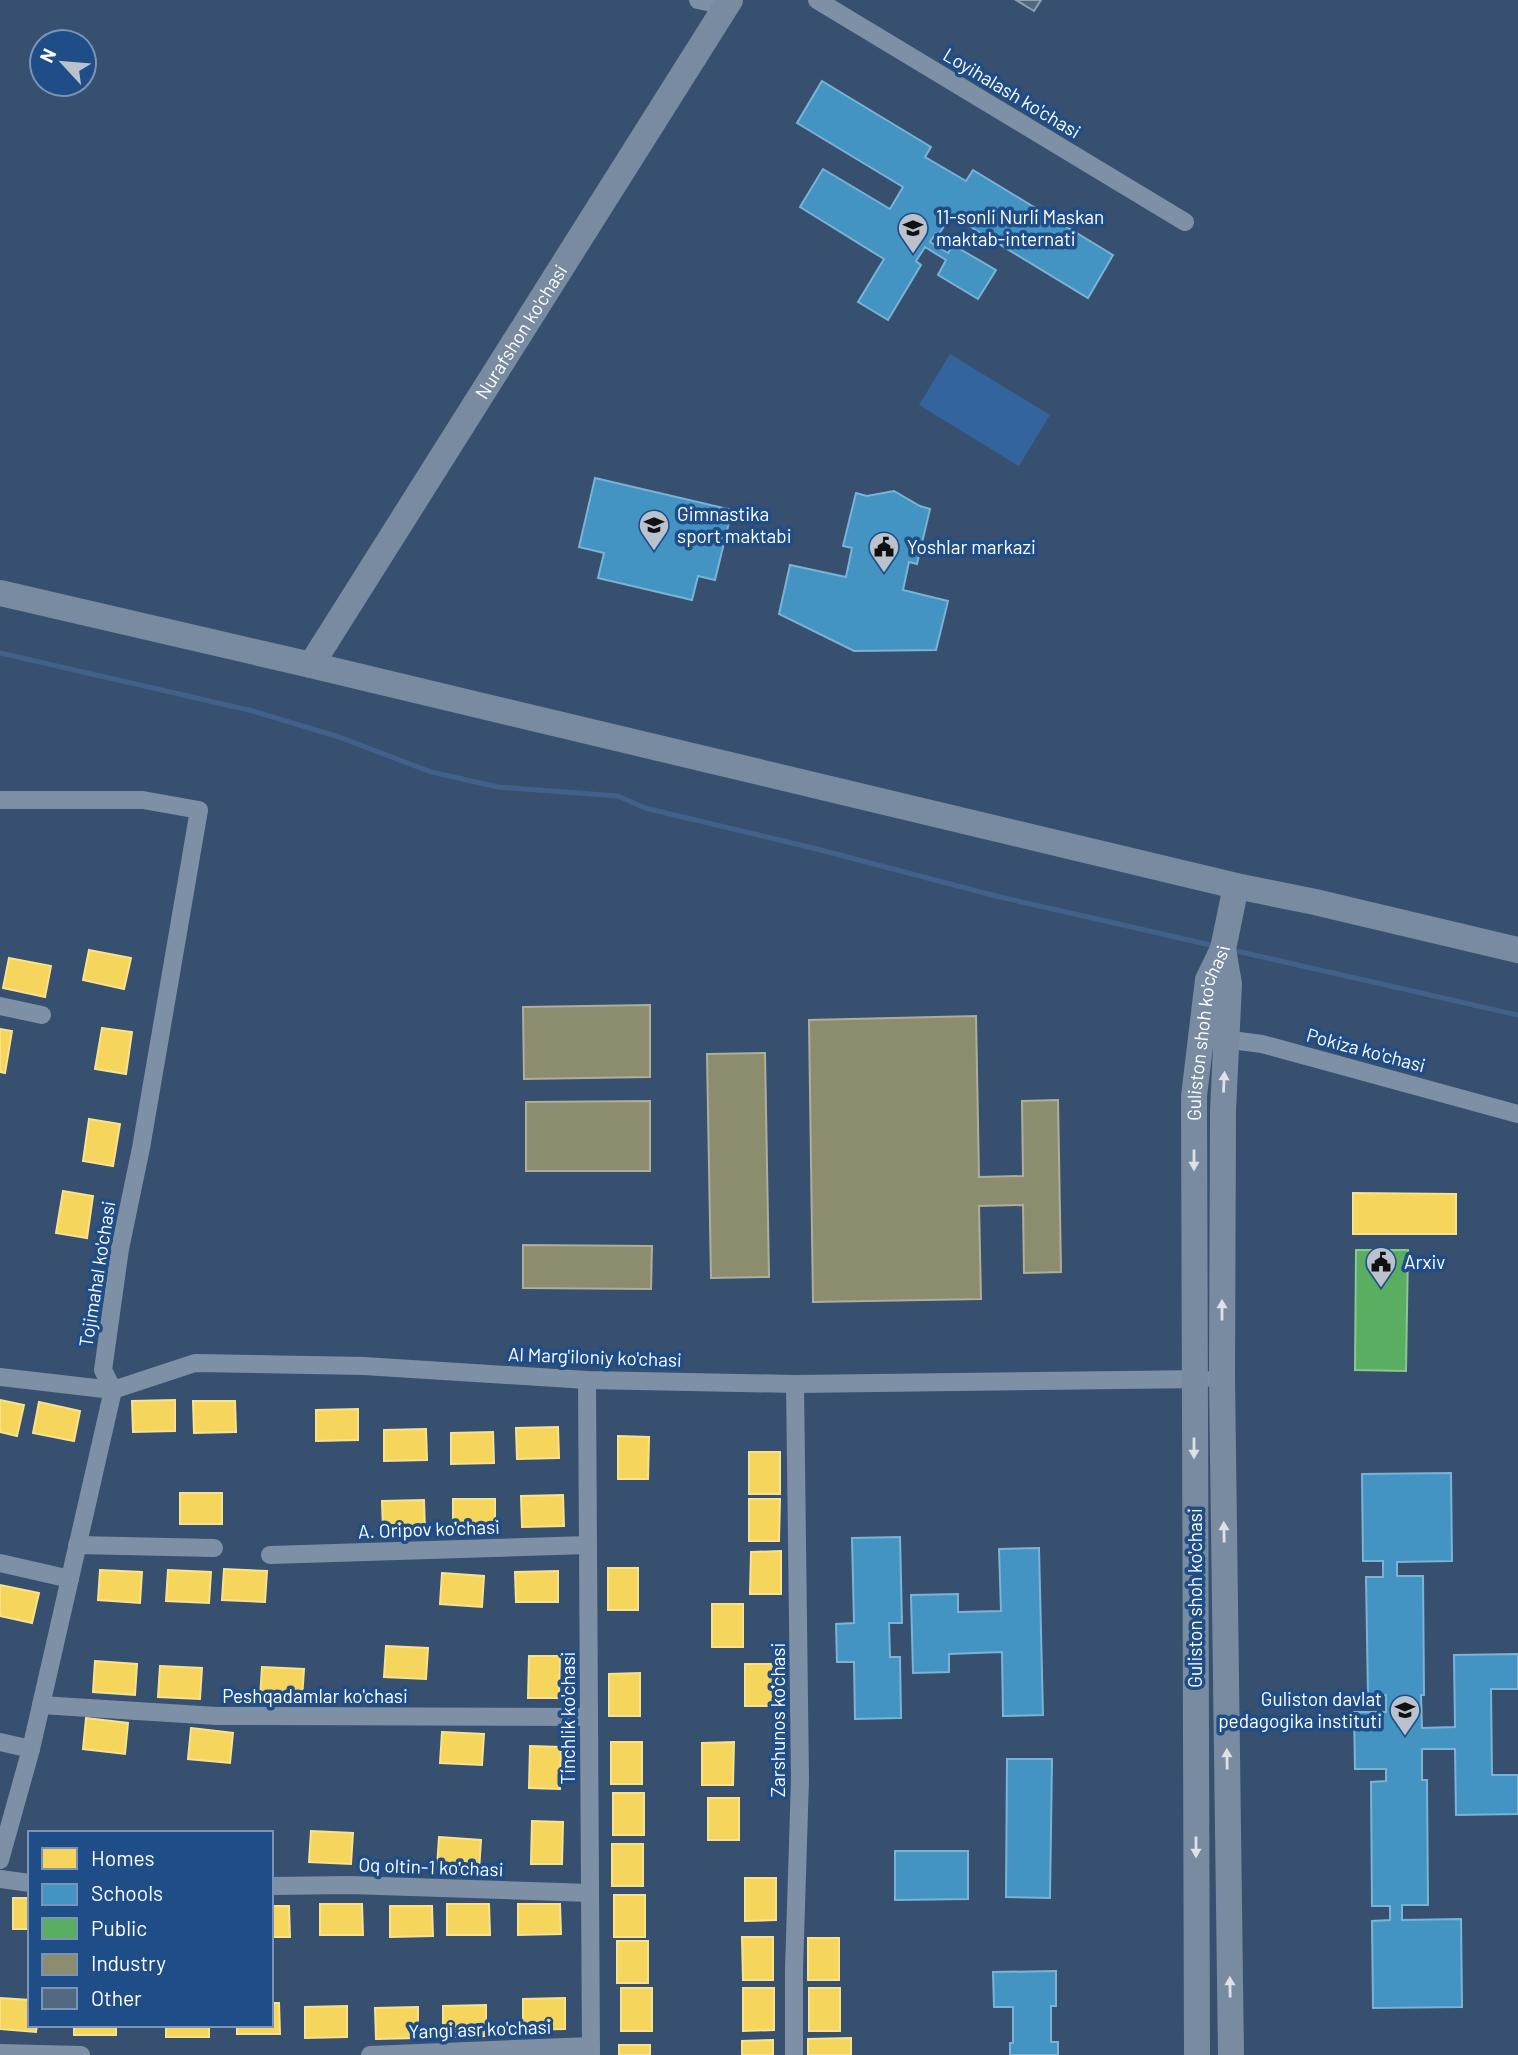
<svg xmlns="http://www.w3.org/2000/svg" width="1518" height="2055" viewBox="0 0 1518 2055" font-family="Barlow,sans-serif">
	<rect width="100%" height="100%" fill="#37506f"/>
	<polygon fill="#33649e" points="950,354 1050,415 1019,466 919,405"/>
	<g fill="#f6d55c" stroke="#f9e28d" stroke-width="2">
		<polygon points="89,950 131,958 124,989 83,980"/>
		<polygon points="9,958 51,966 45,997 3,988"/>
		<polygon points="102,1028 132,1032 126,1074 95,1069"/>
		<polygon points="0,1029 12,1031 5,1073 0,1072"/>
		<polygon points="89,1119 120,1124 113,1166 83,1161"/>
		<polygon points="63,1191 93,1196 87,1238 56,1233"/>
		<polygon points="1353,1193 1456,1194 1456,1234 1353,1234"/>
		<polygon points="0,1400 24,1405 17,1436 0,1432"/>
		<polygon points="175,1400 175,1431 133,1432 132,1401"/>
		<polygon points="193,1401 235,1401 236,1432 194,1433"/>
		<polygon points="39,1402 80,1411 74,1441 33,1433"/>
		<polygon points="358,1409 358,1440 316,1441 316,1410"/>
		<polygon points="558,1427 559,1458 517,1459 516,1428"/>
		<polygon points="426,1429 427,1460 384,1461 384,1430"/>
		<polygon points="493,1432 494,1463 451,1464 451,1433"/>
		<polygon points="618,1436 649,1437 648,1479 618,1479"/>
		<rect x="749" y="1452" width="31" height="42"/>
		<rect x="180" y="1493" width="42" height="31"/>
		<polygon points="563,1495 564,1526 522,1527 521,1496"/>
		<polygon points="453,1499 495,1499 495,1530 453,1531"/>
		<polygon points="749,1499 780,1499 779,1541 749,1541"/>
		<polygon points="424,1500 425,1531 383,1532 382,1501"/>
		<polygon points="781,1551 781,1594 750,1594 751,1552"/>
		<rect x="608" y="1568" width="30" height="42"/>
		<polygon points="224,1569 267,1571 265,1602 222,1600"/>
		<polygon points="100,1570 142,1572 140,1603 98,1600"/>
		<polygon points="168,1570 211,1572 209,1603 166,1601"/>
		<polygon points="558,1571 558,1602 516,1602 515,1572"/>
		<polygon points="442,1573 484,1576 482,1607 440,1604"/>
		<polygon points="0,1585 39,1593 32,1623 0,1616"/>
		<rect x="712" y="1604" width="31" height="43"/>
		<polygon points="386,1646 428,1648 426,1679 384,1677"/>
		<polygon points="529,1656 560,1656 559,1698 528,1698"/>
		<polygon points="95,1661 137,1664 135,1695 93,1692"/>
		<rect x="745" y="1664" width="31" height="42"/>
		<polygon points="160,1666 202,1668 200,1699 158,1697"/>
		<polygon points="262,1667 304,1669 302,1700 260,1698"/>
		<polygon points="640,1673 640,1716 609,1716 609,1674"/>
		<polygon points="86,1718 128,1723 125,1754 83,1749"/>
		<polygon points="191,1728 233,1733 230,1763 188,1759"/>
		<polygon points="442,1732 484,1734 482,1765 440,1763"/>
		<rect x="611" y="1742" width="31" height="42"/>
		<polygon points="734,1742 733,1785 702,1785 702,1743"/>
		<polygon points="530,1746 561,1747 560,1789 529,1788"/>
		<rect x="613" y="1793" width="31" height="42"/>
		<rect x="708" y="1798" width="31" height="42"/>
		<polygon points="532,1821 563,1822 562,1864 531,1864"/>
		<polygon points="311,1831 353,1833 351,1864 309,1862"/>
		<polygon points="439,1837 481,1840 479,1871 437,1868"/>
		<rect x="612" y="1844" width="31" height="42"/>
		<polygon points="745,1878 776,1878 776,1920 745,1921"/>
		<rect x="614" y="1895" width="31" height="42"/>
		<rect x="13" y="1898" width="17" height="31"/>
		<polygon points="320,1904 362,1904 363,1935 320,1935"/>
		<polygon points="447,1904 489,1904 490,1935 447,1935"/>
		<polygon points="518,1904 560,1904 561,1934 518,1935"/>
		<polygon points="271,1906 289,1906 290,1937 271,1937"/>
		<polygon points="390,1906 432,1906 433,1936 390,1937"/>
		<polygon points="742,1937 773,1937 773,1980 743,1980"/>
		<rect x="808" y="1938" width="31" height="42"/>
		<rect x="617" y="1941" width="31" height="42"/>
		<rect x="621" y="1988" width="31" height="43"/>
		<polygon points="743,1988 774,1988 774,2030 743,2031"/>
		<rect x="809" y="1988" width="31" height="43"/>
		<polygon points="0,1998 30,2000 30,2025 37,2025 36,2032 0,2029"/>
		<polygon points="565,1998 565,2029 523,2030 523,1999"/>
		<polygon points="271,2003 279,2003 280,2034 237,2034 237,2025 271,2025"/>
		<polygon points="486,2005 486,2036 443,2037 443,2006"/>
		<polygon points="347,2006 347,2037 305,2038 305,2007"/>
		<polygon points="418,2007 418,2038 376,2039 375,2008"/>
		<rect x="74" y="2025" width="42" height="10"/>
		<rect x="166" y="2025" width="43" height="12"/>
		<polygon points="851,2038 851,2055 808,2055 808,2039"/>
		<polygon points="773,2040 773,2055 742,2055 742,2041"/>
		<rect x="619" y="2045" width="31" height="10"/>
	</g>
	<g fill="#4393c3" stroke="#7bb3d5" stroke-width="2">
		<polygon points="822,81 931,147 925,157 966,181 973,170 1113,255 1088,298 951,215 939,234 936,233 930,242 948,253 953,245 996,270 978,299 938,275 946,260 925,247 916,261 921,265 888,320 858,302 884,259 800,207 823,169 890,209 903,187 797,123"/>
		<polygon points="595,478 732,510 715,580 698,576 692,600 598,578 604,553 579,547"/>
		<polygon points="894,491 920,506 930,509 917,564 909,562 903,590 948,601 936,650 854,651 779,614 790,565 846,577 852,548 843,546 856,493 867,496"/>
		<polygon points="1451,1473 1452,1561 1397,1562 1397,1576 1423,1576 1424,1695 1421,1695 1422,1728 1455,1727 1454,1655 1518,1654 1518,1689 1491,1689 1492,1775 1518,1775 1518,1814 1456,1815 1455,1749 1422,1749 1422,1780 1427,1780 1428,1905 1402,1905 1402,1920 1461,1919 1462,2007 1373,2008 1372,1921 1390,1920 1390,1906 1372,1906 1371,1782 1386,1781 1386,1769 1355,1769 1354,1712 1386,1712 1386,1695 1368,1696 1366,1577 1383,1577 1383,1561 1363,1561 1362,1474"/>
		<polygon points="900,1537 902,1623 889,1623 890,1657 900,1657 901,1718 855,1719 854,1662 837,1662 836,1624 854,1623 852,1538"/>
		<polygon points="1039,1548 1043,1715 1003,1716 1002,1652 949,1654 949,1672 913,1673 911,1595 958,1594 958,1612 1001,1611 999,1549"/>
		<polygon points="1007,1759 1052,1759 1050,1898 1006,1897"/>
		<polygon points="895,1851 968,1851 968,1899 895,1900"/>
		<polygon points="1056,1971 1056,2006 1051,2006 1051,2042 1058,2042 1058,2055 1010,2055 1010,2043 1013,2043 1013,2007 994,2007 993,1972"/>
	</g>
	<polygon fill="#5aae61" stroke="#8cc690" stroke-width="2" points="1356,1250 1408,1250 1406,1371 1355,1370"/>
	<g fill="#8c8c6e" stroke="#aeae9a" stroke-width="2">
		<polygon points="650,1005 650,1077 524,1079 523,1007"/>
		<polygon points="976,1016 979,1177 1023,1176 1022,1101 1058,1100 1061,1272 1024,1273 1023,1205 979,1206 981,1299 813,1302 809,1020"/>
		<polygon points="765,1053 769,1277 711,1278 707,1054"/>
		<polygon points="650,1101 650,1171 526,1171 526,1102"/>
		<polygon points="523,1245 652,1246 651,1289 523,1288"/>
	</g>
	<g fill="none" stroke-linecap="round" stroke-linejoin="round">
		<g stroke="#41618a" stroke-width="5">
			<polyline points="0,653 253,711 339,737 431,772 498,787 618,796 645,808 813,848 996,896 1215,946"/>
			<polyline points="1232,950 1518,1015"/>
		</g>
	</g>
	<polygon fill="#526780" stroke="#91a0b3" stroke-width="2" points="1016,0 1041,0 1034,11"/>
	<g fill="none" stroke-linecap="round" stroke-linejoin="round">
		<g stroke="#7e90a5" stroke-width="18">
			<polyline points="698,0 726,6"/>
			<polyline points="817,0 1185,222"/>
			<polyline points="0,800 143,800 199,810 141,1148 120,1249 103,1370 113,1390 31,1749 0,1860"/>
			<polyline points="0,1006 42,1015"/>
			<polyline points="1216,1038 1262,1044 1518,1114"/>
			<polyline points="0,1377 113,1390 195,1363 364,1366 587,1380 795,1384 1204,1379"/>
			<polyline points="587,1380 591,2055"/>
			<polyline points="77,1545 214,1548"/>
			<polyline points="270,1555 588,1545"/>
			<polyline points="0,1563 70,1579"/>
			<polyline points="41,1705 217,1716 589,1717"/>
			<polyline points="0,1742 31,1749"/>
			<polyline points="0,1879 30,1883"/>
			<polyline points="271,1886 350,1885 590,1893"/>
			<polyline points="0,2053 81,2055"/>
			<polyline points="370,2055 591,2046"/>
			<polyline points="794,2055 794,1969 800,1779 795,1384"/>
		</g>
		<g stroke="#798ba0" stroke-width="26">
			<polyline points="0,593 311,665 1236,886 1315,902 1518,950"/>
			<path id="s1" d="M 311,665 L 730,0"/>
			<polyline points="1223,949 1229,984 1223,1111 1222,1378 1231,2055"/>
			<path id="s2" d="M 1197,2055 L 1194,1096 L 1208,980 L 1223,949 L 1236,886"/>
		</g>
	</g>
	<defs><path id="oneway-solid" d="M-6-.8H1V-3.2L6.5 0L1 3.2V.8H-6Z" transform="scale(1.75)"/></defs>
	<g fill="#dee2e7">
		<use href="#oneway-solid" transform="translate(1224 1082) rotate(-87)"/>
		<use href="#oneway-solid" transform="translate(1194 1160) rotate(90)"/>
		<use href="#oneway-solid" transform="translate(1222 1310) rotate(-90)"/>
		<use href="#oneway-solid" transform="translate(1194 1448) rotate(90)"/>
		<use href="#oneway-solid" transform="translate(1224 1532) rotate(-91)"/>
		<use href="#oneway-solid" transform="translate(1227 1759) rotate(-91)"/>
		<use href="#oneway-solid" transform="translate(1196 1847) rotate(90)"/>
		<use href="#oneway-solid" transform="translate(1230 1987) rotate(-91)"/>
	</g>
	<defs>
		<g id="school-pin" transform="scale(1.575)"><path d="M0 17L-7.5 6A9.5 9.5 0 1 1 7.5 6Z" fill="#b9c2cd" stroke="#1f4d87"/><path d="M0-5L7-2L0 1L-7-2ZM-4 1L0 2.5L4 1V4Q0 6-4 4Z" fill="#111"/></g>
		<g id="civic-pin" transform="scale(1.575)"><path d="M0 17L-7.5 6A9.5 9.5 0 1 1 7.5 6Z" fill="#b9c2cd" stroke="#1f4d87"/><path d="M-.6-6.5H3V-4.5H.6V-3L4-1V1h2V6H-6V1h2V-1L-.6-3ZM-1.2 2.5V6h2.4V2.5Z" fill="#111"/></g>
		<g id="university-pin" transform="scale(1.575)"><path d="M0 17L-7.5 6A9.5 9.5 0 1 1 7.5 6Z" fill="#b9c2cd" stroke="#1f4d87"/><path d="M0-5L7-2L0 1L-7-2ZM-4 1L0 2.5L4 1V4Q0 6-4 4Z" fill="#111"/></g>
	</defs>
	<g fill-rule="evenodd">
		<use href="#school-pin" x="913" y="228"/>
		<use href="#school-pin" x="654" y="525"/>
		<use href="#civic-pin" x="884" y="547"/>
		<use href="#civic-pin" x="1381" y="1262"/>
		<use href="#university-pin" x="1405" y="1710"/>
	</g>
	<g text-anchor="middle" stroke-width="7" stroke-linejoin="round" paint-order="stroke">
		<g font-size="19" fill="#fff" stroke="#1f4d87">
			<text transform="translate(1012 93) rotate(31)" y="7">Loyihalash ko'chasi</text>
			<text dy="7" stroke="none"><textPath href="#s1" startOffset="394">Nurafshon ko'chasi</textPath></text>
			<text dy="7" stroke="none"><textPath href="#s2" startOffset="1024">Guliston shoh ko'chasi</textPath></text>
			<text transform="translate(1366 1050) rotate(15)" y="7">Pokiza ko'chasi</text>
			<text transform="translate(97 1274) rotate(-81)" y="7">Tojimahal ko'chasi</text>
			<text transform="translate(595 1357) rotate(2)" y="7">Al Marg'iloniy ko'chasi</text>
			<text transform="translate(429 1529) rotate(-2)" y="7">A. Oripov ko'chasi</text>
			<text transform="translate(1195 1598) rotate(-90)" y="7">Guliston shoh ko'chasi</text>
			<text x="315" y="1703">Peshqadamlar ko'chasi</text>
			<text transform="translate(568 1718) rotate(-90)" y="7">Tinchlik ko'chasi</text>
			<text transform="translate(778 1720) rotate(-90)" y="7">Zarshunos ko'chasi</text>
			<text transform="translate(431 1867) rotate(2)" y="7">Oq oltin-1 ko'chasi</text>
			<text transform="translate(480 2029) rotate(-2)" y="7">Yangi asr ko'chasi</text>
		</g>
		<g font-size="19" fill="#fff" stroke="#1f4d87" text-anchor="start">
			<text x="936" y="224">11-sonli Nurli Maskan<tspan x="936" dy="22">maktab-internati</tspan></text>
			<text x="677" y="521">Gimnastika<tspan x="677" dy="22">sport maktabi</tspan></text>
			<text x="907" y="554">Yoshlar markazi</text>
			<text x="1404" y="1269">Arxiv</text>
			<text x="1382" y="1706" text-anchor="end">Guliston davlat<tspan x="1382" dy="22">pedagogika instituti</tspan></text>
		</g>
	</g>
	<rect x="28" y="1831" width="245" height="196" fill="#1f4d87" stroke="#7994b7" stroke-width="2"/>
	<rect x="42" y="1848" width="35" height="21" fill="#f6d55c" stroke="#7994b7" stroke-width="2"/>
	<text x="91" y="1866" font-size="21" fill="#ffffff">Homes</text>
	<rect x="42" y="1884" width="35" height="21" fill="#4393c3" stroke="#7994b7" stroke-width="2"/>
	<text x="91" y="1901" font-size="21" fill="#ffffff">Schools</text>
	<rect x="42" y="1918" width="35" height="21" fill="#5aae61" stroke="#7994b7" stroke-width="2"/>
	<text x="91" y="1936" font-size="21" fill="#ffffff">Public</text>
	<rect x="42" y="1954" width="35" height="21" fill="#8c8c6e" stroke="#7994b7" stroke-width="2"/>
	<text x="91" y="1971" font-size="21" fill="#ffffff">Industry</text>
	<rect x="42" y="1988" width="35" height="21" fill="#526780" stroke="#7994b7" stroke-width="2"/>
	<text x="91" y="2006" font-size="21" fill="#ffffff">Other</text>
	<g transform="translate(63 63) rotate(296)"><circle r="33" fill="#1f4d87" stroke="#7994b7" stroke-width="2"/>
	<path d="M0-5L12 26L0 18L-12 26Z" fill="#b9c2cd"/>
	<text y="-10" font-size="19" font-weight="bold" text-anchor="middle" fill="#ffffff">N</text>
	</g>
</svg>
